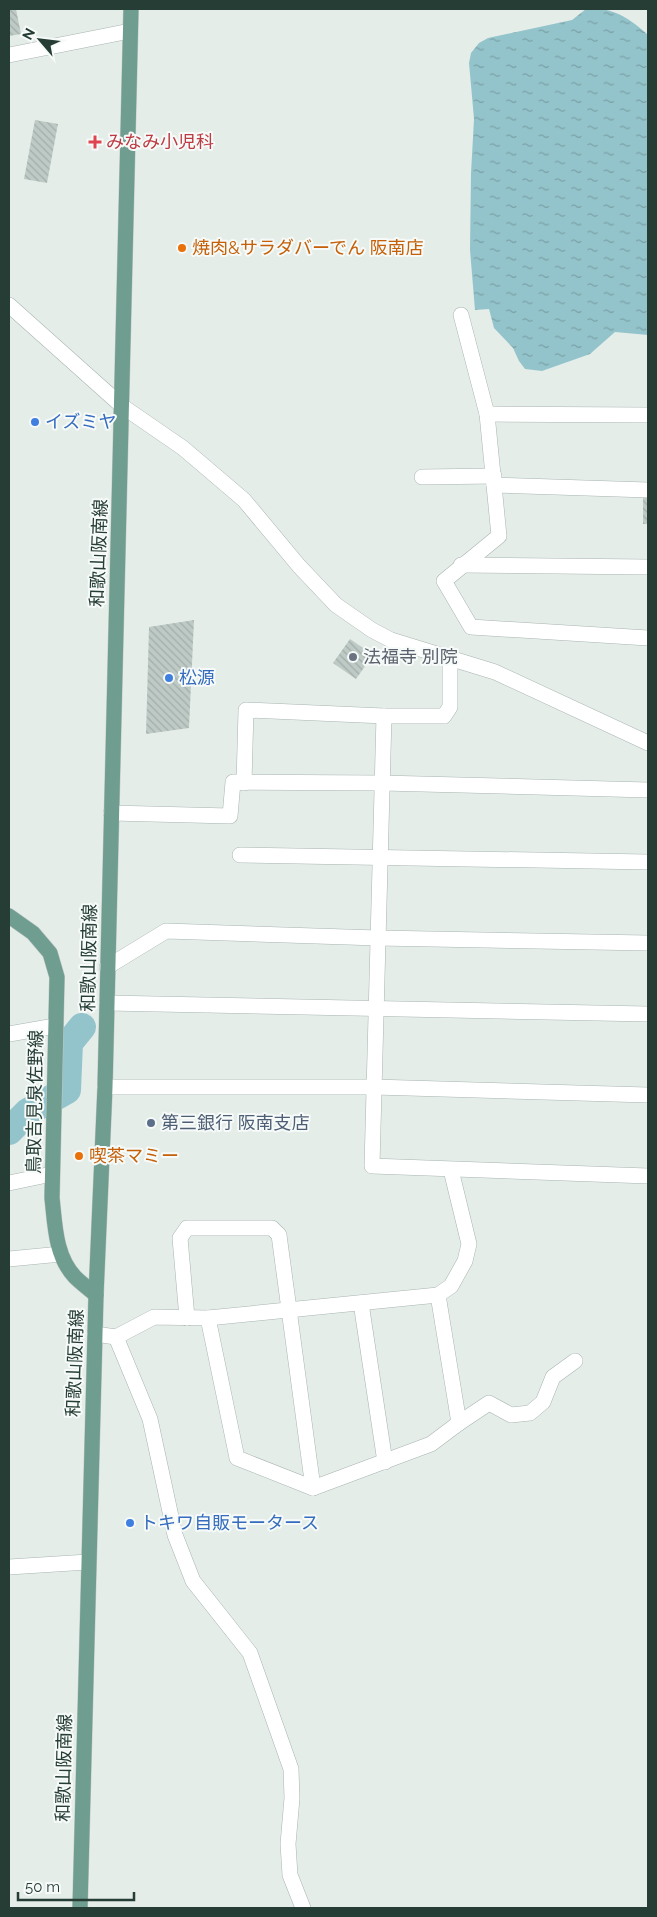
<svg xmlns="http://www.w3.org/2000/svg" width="657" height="1917" viewBox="0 0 657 1917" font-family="Raleway,'Noto Sans JP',sans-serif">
	<defs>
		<pattern id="water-ripples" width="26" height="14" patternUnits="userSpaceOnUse" patternTransform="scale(1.25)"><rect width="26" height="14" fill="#94c4cb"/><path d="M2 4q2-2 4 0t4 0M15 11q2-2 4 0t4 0" fill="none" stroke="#79a0a6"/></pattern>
		<pattern id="building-back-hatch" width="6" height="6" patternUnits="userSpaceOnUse" patternTransform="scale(1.25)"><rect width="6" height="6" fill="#becac5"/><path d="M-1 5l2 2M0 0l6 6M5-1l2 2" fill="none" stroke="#a3aeaa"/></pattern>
	</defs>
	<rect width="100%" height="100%" fill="#e5ede9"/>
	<path fill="url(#water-ripples)" d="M 586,9 C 611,6 631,19 648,35 L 648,335 L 615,332 L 590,354 L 542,371 L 525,369 L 519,361 L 513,348 L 494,328 L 489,309 L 475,310 L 470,250 L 471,173 L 474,119 L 469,63 L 471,53 L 479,43 L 488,38 L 572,20 Z"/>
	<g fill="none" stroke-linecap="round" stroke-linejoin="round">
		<polyline stroke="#94c4cb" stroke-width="28" points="9,1131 28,1112 67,1090 69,1043 82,1027"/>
	</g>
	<g fill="url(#building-back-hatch)">
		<polygon points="9,9 16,9 21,34 9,36"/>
		<polygon points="35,120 58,124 47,183 24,179"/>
		<rect x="643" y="496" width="5" height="28"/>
		<polygon points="194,620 189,728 146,734 149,627"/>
		<polygon points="350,639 373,655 356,679 333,663"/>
	</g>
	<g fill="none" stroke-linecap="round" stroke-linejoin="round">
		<g stroke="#a8b5b0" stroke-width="16">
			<g id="minor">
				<polyline points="9,55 130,31"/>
				<polyline points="9,305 122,406 183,448 244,500 299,566 336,605 372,630 391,640 495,672 648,743"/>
				<polyline points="461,315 487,414 499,536 444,581 471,627 648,638"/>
				<polyline points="487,414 648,415"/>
				<polyline points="422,477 494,476"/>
				<polyline points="494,485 648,490"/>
				<polyline points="461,565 648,567"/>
				<polyline points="450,658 450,707 444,716 384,716 372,1166 648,1176"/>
				<polyline points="244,783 246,710 384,716"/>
				<polyline points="111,813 230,816 233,782 382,783 648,790"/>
				<polyline points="240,855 648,862"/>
				<polyline points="107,967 166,931 378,938 648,943"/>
				<polyline points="107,1003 648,1014"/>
				<polyline points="9,1034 55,1026"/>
				<polyline points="105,1087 374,1087 648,1095"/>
				<polyline points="9,1183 52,1174"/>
				<polyline points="9,1259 61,1254"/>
				<polyline points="361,1303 385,1462"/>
				<polyline points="187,1318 180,1238 187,1228 272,1228 279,1235 313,1488"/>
				<polyline points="208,1318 237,1458 313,1488 431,1444 459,1423 438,1295"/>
				<polyline points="95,1334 116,1337 154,1317 208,1318 438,1295 451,1286 465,1261 469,1244 451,1170"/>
				<polyline points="116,1337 150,1419 175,1535 193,1581 250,1653 291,1769 292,1798 288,1844 290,1875 303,1908"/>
				<polyline points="459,1423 489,1403 511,1415 530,1413 543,1402 553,1377 575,1361"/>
				<polyline points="9,1567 88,1562"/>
			</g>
		</g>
		<g stroke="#c2c9c7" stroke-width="16">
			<g id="major">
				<path d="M 9,916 L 33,933 L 50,953 L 57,977 L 52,1198 C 55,1224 55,1256 75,1277 C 81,1283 89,1289 96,1295"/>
				<polyline points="80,1908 96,1295 105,1087 131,9"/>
			</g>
		</g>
		<use href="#minor" stroke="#fff" stroke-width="15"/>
		<use href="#major" stroke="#6f9d90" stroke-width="15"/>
	</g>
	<path fill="#e0444e" stroke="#f6faf8" stroke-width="2" d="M92.5 134.5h5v5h5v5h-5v5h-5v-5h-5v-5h5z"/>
	<g fill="#e8710a" stroke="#f6faf8" stroke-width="2">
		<circle cx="182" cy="248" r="5"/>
		<circle cx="79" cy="1156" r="5"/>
	</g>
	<g fill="#3f7fe0" stroke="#f6faf8" stroke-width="2">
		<circle cx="35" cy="422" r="5"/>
		<circle cx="169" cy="678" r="5"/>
		<circle cx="130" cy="1523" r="5"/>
	</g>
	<circle fill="#6b7280" stroke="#f6faf8" stroke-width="2" cx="353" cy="657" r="5"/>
	<circle fill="#5c6f8a" stroke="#f6faf8" stroke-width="2" cx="151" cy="1123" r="5"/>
	<g text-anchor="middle" stroke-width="4" stroke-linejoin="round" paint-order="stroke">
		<g font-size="18" fill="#be3a42" stroke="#f6faf8" text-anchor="start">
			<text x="106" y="148">みなみ小児科</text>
		</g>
		<g font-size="18" fill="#c56008" stroke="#f6faf8" text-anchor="start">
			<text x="192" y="254">焼肉&amp;サラダバーでん 阪南店</text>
			<text x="89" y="1162">喫茶マミー</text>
		</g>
		<g font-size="18" fill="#366cbe" stroke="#f6faf8" text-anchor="start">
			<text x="45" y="428">イズミヤ</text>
			<text x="179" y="684">松源</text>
			<text x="140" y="1529">トキワ自販モータース</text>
		</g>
		<g font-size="18" fill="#263d36" stroke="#f6faf8">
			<text transform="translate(99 553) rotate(-88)" y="6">和歌山阪南線</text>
			<text transform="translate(89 958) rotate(-89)" y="6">和歌山阪南線</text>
			<text transform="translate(35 1102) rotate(-89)" y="6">鳥取吉見泉佐野線</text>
			<text transform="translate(75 1363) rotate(-88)" y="6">和歌山阪南線</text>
			<text transform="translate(64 1768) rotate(-89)" y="6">和歌山阪南線</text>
		</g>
		<g font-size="18" fill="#5b616d" stroke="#f6faf8" text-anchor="start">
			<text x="363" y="663">法福寺 別院</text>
		</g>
		<g font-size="18" fill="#4e5e75" stroke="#f6faf8" text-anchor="start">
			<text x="161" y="1129">第三銀行 阪南支店</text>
		</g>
	</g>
	<rect width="657" height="1917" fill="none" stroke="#263d36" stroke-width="20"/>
	<g transform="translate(40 40) rotate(298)" stroke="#f6faf8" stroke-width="4" paint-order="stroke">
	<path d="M0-4L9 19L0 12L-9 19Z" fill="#263d36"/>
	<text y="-8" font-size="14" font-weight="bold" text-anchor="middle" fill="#263d36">N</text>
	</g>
	<path d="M18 1892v8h116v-8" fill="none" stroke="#263d36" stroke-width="2.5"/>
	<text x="25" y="1892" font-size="15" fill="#263d36" stroke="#f6faf8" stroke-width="4" paint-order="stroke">50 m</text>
</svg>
